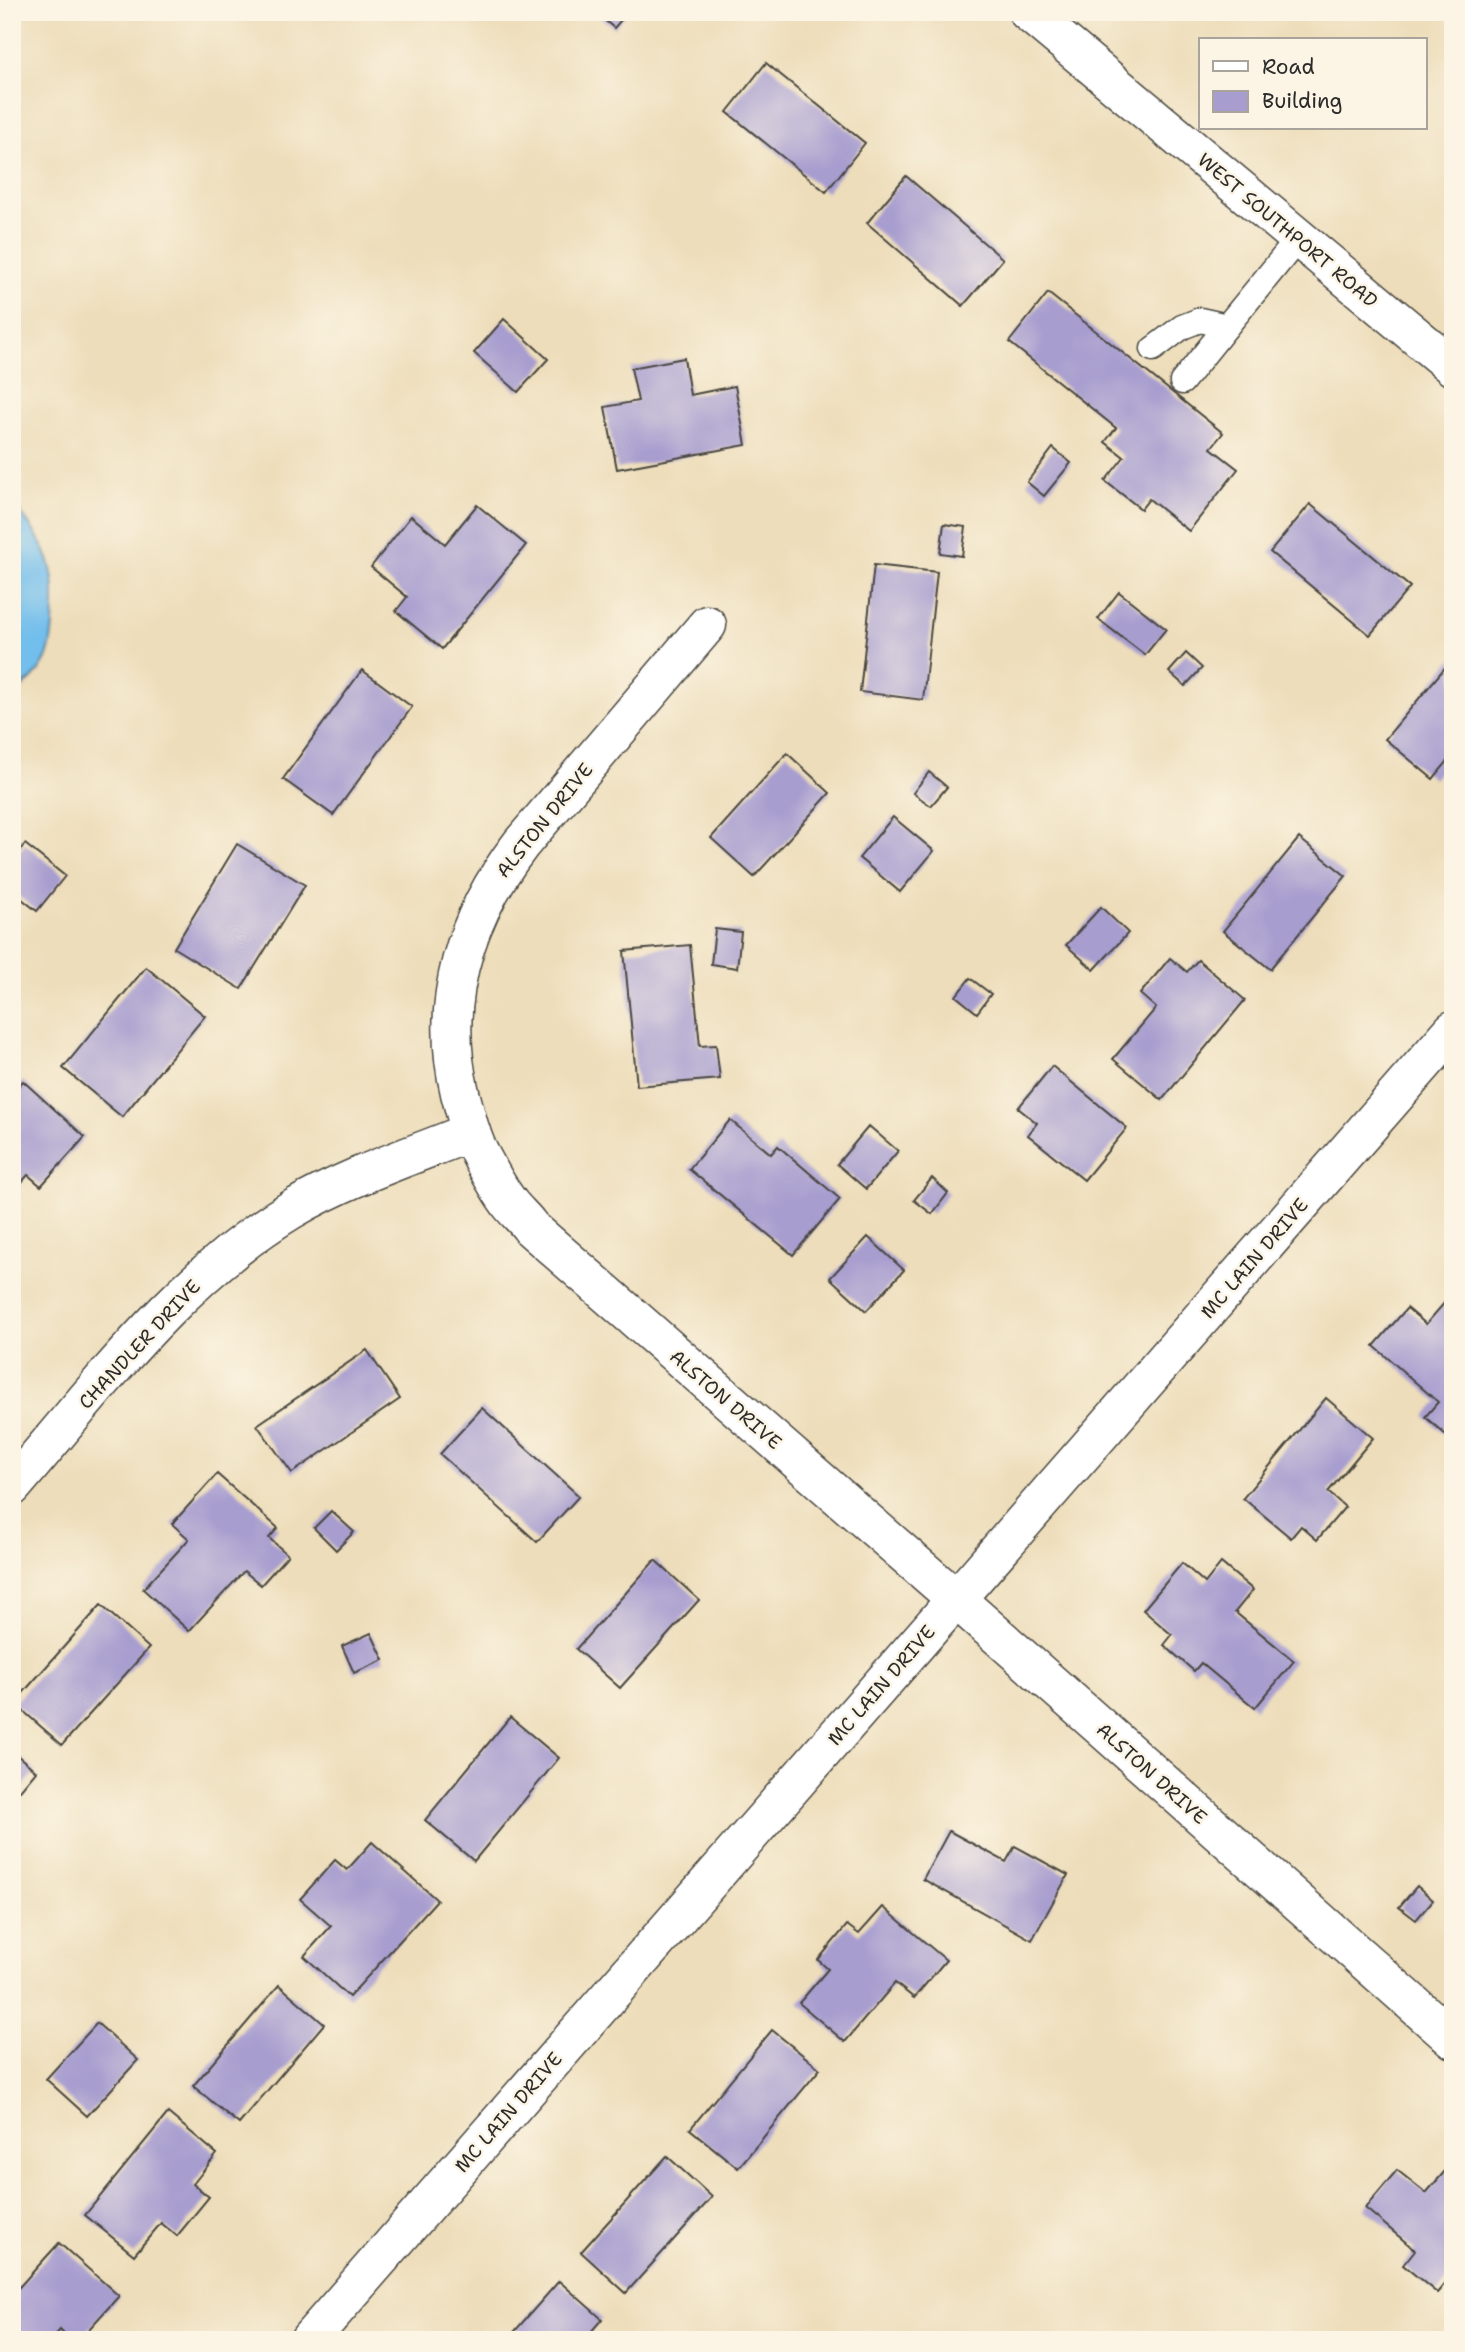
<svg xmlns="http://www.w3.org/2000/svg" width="1465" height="2352" viewBox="0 0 1465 2352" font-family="'Shantell Sans',sans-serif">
	<rect width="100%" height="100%" fill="#fcf5e5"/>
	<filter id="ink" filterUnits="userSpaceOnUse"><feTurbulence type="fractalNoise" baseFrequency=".0143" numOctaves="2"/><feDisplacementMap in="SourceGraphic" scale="14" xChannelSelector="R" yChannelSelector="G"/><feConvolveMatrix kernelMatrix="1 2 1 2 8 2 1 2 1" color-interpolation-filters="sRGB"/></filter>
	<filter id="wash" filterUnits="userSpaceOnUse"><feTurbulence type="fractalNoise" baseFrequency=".00686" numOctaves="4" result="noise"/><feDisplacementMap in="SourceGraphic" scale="28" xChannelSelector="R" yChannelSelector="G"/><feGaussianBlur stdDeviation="1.57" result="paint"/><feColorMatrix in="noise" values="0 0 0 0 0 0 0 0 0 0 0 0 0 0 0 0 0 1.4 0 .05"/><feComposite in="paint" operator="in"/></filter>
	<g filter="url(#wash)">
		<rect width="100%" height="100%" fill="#edddba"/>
		<path fill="#72beec" stroke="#4e748c" stroke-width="2" d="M 12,503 C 29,522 47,548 52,573 C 56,593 54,641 46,659 C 39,674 25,686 12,694 Z"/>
		<g id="blocks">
			<g fill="#a79dcf">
				<polygon points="595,12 628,12 614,28"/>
				<polygon points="766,63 865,143 826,192 727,112"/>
				<polygon points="906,176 1003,259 963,306 867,223"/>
				<polygon points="1048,293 1223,433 1211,448 1238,469 1189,531 1149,499 1141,509 1105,481 1124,457 1105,442 1116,428 1009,342"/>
				<polygon points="504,319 548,359 518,392 474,353"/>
				<polygon points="684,358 690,395 735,386 746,445 617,469 605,407 638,401 631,368"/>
				<polygon points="1053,448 1071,463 1044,496 1027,482"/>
				<polygon points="1310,504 1410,587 1370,635 1270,552"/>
				<polygon points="477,505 526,545 442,649 396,611 407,597 371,567 411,516 445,544"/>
				<polygon points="944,524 966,527 962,556 940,553"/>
				<polygon points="874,565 937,572 923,700 860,692"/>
				<polygon points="1119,592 1166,629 1145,655 1098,619"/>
				<polygon points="1186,653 1202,668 1185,686 1169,672"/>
				<polygon points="1453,658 1453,755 1433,779 1385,739"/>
				<polygon points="362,670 412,707 333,815 283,779"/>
				<polygon points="787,753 830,793 754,877 711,838"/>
				<polygon points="929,772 947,787 931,806 913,793"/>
				<polygon points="893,817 934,851 900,892 859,858"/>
				<polygon points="1299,838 1346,876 1270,969 1223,931"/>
				<polygon points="25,844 65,876 37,911 12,891 12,861"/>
				<polygon points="237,844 305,885 241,989 174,948"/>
				<polygon points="1101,907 1128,933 1094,970 1066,945"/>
				<polygon points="715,929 741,932 737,968 711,964"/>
				<polygon points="690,945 700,1046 716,1045 720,1079 637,1086 624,951"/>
				<polygon points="1170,958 1187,972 1198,960 1245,1000 1162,1100 1113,1059 1156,1008 1140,994"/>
				<polygon points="146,967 205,1016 122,1117 63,1068"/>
				<polygon points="970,978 991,994 977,1013 956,996"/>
				<polygon points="1052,1066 1127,1128 1084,1180 1028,1135 1037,1123 1018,1108"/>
				<polygon points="23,1081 85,1137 41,1186 28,1175 12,1193 12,1093"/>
				<polygon points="730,1120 771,1154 778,1146 840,1199 793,1255 689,1169"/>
				<polygon points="869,1126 898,1151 866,1189 837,1164"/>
				<polygon points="932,1178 948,1193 932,1214 914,1200"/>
				<polygon points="868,1237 904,1270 866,1311 830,1278"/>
				<polygon points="1453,1293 1453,1441 1425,1417 1438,1402 1374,1346 1407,1308 1426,1324"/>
				<polygon points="367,1350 400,1399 292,1473 257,1425"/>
				<polygon points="1326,1398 1373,1438 1328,1492 1345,1507 1317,1540 1301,1526 1291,1538 1243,1498"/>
				<polygon points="482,1408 579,1496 537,1542 440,1454"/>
				<polygon points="217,1474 278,1528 269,1538 288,1555 261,1585 244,1571 189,1631 143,1589 189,1539 172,1524"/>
				<polygon points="331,1511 354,1532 336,1550 314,1528"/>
				<polygon points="655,1560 699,1600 620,1688 576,1649"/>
				<polygon points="1182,1563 1205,1583 1221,1563 1253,1590 1235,1612 1294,1661 1255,1708 1201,1663 1194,1671 1164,1645 1172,1635 1143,1610"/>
				<polygon points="101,1605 149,1648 62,1745 14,1703"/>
				<polygon points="371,1633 384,1660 354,1673 342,1646"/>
				<polygon points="510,1717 559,1758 474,1861 425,1820"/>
				<polygon points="12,1751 36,1771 12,1800"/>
				<polygon points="949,1831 1006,1862 1015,1846 1068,1875 1032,1940 923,1879"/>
				<polygon points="372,1842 437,1900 349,1997 304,1956 331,1926 300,1899 335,1860 347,1870"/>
				<polygon points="1417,1886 1433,1900 1416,1920 1399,1907"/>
				<polygon points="883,1907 946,1960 914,1998 895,1983 845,2042 799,2003 828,1969 818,1960 847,1925 859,1934"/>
				<polygon points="279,1985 324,2024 239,2124 193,2086"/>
				<polygon points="97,2023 138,2060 87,2116 46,2079"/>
				<polygon points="772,2030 820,2069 738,2168 690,2129"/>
				<polygon points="168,2113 217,2154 193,2184 209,2197 177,2236 161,2223 134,2255 85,2215"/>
				<polygon points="667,2156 712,2197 626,2293 581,2252"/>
				<polygon points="1397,2170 1426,2193 1446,2170 1453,2176 1453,2274 1437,2293 1403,2265 1415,2250 1365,2208"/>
				<polygon points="59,2243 119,2296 79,2340 70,2340 60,2330 51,2340 12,2340 12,2295"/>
				<polygon points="559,2281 602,2319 584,2340 507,2340"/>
			</g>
		</g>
	</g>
	<g filter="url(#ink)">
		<use href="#blocks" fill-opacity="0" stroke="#484640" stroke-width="2"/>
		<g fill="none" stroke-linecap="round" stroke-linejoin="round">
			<g stroke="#484640" stroke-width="27">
				<g id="service">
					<polyline points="1153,349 1182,327 1200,320 1227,326 1298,239"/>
					<polyline points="1182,382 1227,326"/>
				</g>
			</g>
			<g stroke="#484640" stroke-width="41">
				<g id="minor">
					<path d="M 707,625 L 521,844 C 465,917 438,1001 460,1093 C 466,1115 471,1138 482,1158 C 491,1174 499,1190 510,1204 C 516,1212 525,1219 531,1228 L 956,1599 L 1453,2039"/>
					<path d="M 12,1487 C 97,1389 178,1278 291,1210 C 347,1177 411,1156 471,1132"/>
					<polyline points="309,2340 1453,1030"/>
				</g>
			</g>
			<g stroke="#484640" stroke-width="41">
				<polyline id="secondary" points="1028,12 1453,367"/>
			</g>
			<use href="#service" stroke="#fff" stroke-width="24"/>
			<use href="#minor" stroke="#fff" stroke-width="38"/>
			<use href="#secondary" stroke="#fff" stroke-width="38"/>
		</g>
	</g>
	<g text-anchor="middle" stroke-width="5" stroke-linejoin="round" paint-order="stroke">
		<g font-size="19" fill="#2b2b2b" stroke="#fcf5e5">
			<text transform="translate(1288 230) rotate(40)" y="7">WEST SOUTHPORT ROAD</text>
			<text transform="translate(544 820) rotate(-51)" y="7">ALSTON DRIVE</text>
			<text transform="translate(1254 1258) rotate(-49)" y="7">MC LAIN DRIVE</text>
			<text transform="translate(139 1344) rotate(-47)" y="7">CHANDLER DRIVE</text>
			<text transform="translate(726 1399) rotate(41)" y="7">ALSTON DRIVE</text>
			<text transform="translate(881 1685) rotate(-49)" y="7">MC LAIN DRIVE</text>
			<text transform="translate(1152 1773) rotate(42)" y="7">ALSTON DRIVE</text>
			<text transform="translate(508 2112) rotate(-49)" y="7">MC LAIN DRIVE</text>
		</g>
	</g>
	<rect width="1465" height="2352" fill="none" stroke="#fcf5e5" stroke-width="42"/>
	<rect x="1199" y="38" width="228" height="91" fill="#fcf5e5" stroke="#a8a49b" stroke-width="2"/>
	<rect x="1213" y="61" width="35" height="10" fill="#ffffff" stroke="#a8a49b" stroke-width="2"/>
	<text x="1262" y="74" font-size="21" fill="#2b2b2b">Road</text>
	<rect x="1213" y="91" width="35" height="21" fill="#a79dcf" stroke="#a8a49b" stroke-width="2"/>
	<text x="1262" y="108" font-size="21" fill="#2b2b2b">Building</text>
</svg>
